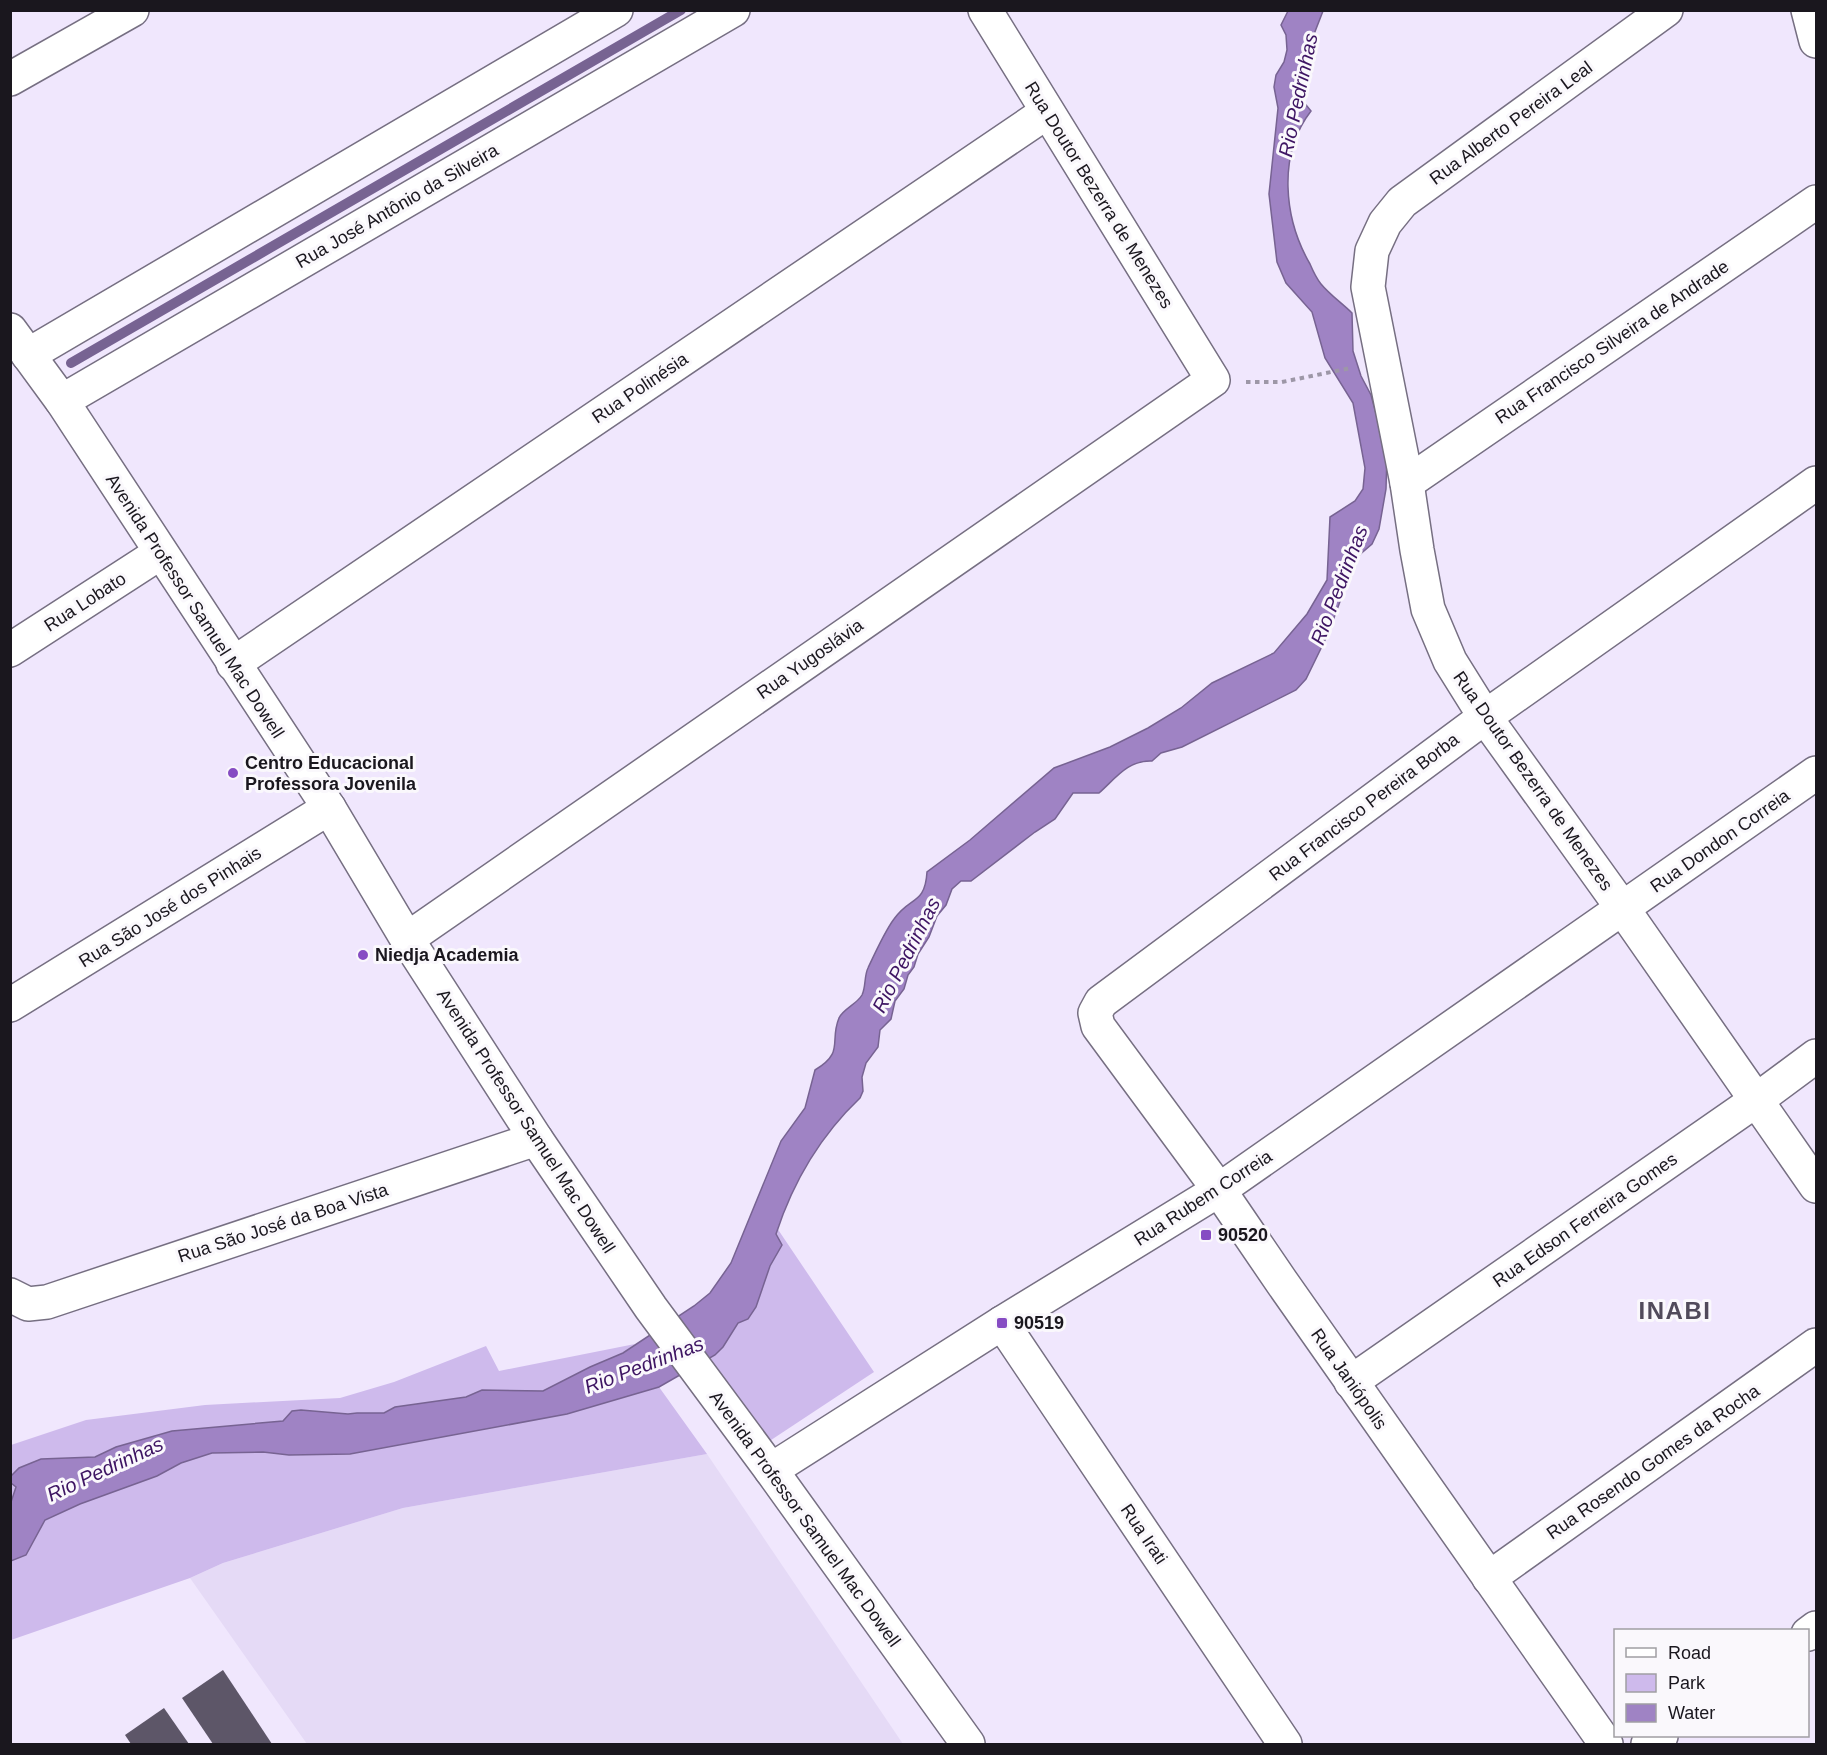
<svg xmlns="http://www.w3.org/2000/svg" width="1827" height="1755" viewBox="0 0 1827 1755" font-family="Arial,sans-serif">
	<rect width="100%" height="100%" fill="#f0e7fd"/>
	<polygon fill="#e5daf6" points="707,1454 903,1744 307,1744 190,1578 223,1563 403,1508"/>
	<g fill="#cebaec">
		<polygon points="777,1228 874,1372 762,1446 699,1364 723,1347 738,1323 748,1319 756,1307 770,1266 778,1252 776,1234"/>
		<polygon points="635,1344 623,1353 590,1367 543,1391 482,1390 466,1397 395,1407 384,1413 357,1413 348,1414 301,1410 292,1411 283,1421 172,1431 116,1447 95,1457 41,1459 16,1487 11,1502 11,1445 86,1420 205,1405 340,1398 394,1382 486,1346 499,1371"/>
		<polygon points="659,1387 707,1454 403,1508 223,1563 190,1578 11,1640 11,1561 26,1555 45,1520 80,1504 157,1476 181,1463 212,1453 263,1452 289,1455 350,1454 567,1414"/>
	</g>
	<path fill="#9f83c4" stroke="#776392" stroke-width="1.5" d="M 1288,11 L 1323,11 L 1311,42 L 1306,92 L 1302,100 L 1311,111 C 1277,155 1284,219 1310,264 C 1313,271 1317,279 1321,284 C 1330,295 1342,303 1352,313 L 1353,351 L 1361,376 L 1371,395 L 1387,454 L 1386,489 L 1379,529 L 1372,544 L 1350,563 L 1345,588 L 1328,634 L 1306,679 L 1296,690 L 1182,747 L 1161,753 L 1152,761 C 1128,760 1116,778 1099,793 L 1073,793 L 1055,819 L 1035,832 L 971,881 L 961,881 L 952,889 L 946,905 L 937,916 L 929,937 L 918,954 L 914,967 L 908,975 L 904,989 L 895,1001 L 891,1019 L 880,1030 L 878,1047 L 866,1063 L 862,1077 L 863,1091 L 860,1098 C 820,1136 793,1182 776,1234 L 782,1245 L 770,1266 L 756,1307 L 748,1319 L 738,1323 L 723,1347 L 715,1355 L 659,1387 L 567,1414 L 350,1454 L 289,1455 L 263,1452 L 212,1453 L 181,1463 L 157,1476 L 80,1504 L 45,1520 L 26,1555 L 11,1561 L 11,1502 L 16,1487 L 11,1483 L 11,1476 L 19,1468 L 41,1459 L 95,1457 L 116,1447 L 172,1431 L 283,1421 L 292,1411 L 301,1410 L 348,1414 L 357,1413 L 384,1413 L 395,1407 L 466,1397 L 482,1390 L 543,1391 L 590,1367 L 623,1353 L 694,1306 L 710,1293 L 731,1263 L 781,1141 L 805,1108 L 815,1070 C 845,1052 829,1042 839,1018 C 843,1009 857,1004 862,995 C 866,987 864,976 868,968 C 875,953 885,931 894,919 C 910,896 925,905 927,872 L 970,840 L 1054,768 L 1110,747 L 1148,728 L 1181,708 L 1212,683 L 1274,653 L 1307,614 L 1327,580 L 1330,517 L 1355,501 L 1363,489 L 1365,468 L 1353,403 L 1325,358 L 1312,312 L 1286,283 L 1277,262 L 1269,194 L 1278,108 L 1274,87 L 1276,75 L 1284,62 L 1287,50 L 1286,35 L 1281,25 Z"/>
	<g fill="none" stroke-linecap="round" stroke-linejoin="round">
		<polyline stroke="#776392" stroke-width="10" points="71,363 681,10"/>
	</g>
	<g fill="#5d5668">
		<polygon points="223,1670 272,1744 213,1744 182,1698"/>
		<polygon points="164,1708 189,1744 131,1744 125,1735"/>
	</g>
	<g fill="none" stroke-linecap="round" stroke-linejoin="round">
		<g stroke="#766f82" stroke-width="36">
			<g id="minor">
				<polyline points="1666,10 1402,202 1385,223 1372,251 1368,287 1407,483 1417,550 1428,609 1450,661 1485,717 1623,909 1816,1186"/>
				<polyline points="1808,10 1816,41"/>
				<polyline points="10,79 132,10"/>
				<polyline points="10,330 62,401 329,808 407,939 536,1139 651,1308 771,1470 968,1744"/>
				<polyline points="28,355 616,10"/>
				<polyline points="62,401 733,10"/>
				<polyline points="1407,483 1816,202"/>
				<polyline points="10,650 160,553"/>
				<polyline points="233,664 1047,112"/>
				<polyline points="407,939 1213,380 985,10"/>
				<polyline points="10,1005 329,808"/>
				<polyline points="10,1295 28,1304 47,1302 536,1139"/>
				<polyline points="1002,1323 1285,1744"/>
				<polyline points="1351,1382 1758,1099 1816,1056"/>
				<polyline points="771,1470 1002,1323 1219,1190 1816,773"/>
				<polyline points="1489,1578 1816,1345"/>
				<polyline points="1808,1634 1816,1628"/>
				<polyline points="1606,1744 1281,1281 1219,1190 1098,1026 1095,1013 1101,1002 1485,717 1816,483"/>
				<polyline points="1648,1744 1661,1736"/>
			</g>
		</g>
		<polyline stroke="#9d97a7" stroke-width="4" stroke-dasharray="4.5 4.5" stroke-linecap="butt" points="1246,382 1282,382 1351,368"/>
		<use href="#minor" stroke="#fff" stroke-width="33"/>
	</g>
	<g fill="#864cc3" stroke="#faf8fc" stroke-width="2">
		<circle cx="233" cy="773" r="6"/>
		<circle cx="363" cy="955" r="6"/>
		<rect x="1200" y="1229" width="12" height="12" rx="3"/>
		<rect x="996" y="1317" width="12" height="12" rx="3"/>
	</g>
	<g text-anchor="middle" stroke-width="6" stroke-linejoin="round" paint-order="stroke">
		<g font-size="18" fill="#1a171e" stroke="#faf8fc">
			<text transform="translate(1511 123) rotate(-36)" y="6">Rua Alberto Pereira Leal</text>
			<text transform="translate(1099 195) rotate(58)" y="6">Rua Doutor Bezerra de Menezes</text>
			<text transform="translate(397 206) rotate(-30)" y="6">Rua José Antônio da Silveira</text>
			<text transform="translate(1612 342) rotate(-34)" y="6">Rua Francisco Silveira de Andrade</text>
			<text transform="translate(640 388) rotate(-34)" y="6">Rua Polinésia</text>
			<text transform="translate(85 602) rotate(-33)" y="6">Rua Lobato</text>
			<text transform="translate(195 606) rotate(57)" y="6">Avenida Professor Samuel Mac Dowell</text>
			<text transform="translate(810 659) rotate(-35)" y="6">Rua Yugoslávia</text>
			<text transform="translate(1533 781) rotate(55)" y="6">Rua Doutor Bezerra de Menezes</text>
			<text transform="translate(1364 807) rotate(-37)" y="6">Rua Francisco Pereira Borba</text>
			<text transform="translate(1720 841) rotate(-35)" y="6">Rua Dondon Correia</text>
			<text transform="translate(170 907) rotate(-32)" y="6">Rua São José dos Pinhais</text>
			<text transform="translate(526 1121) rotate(57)" y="6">Avenida Professor Samuel Mac Dowell</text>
			<text transform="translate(1203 1198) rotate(-33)" y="6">Rua Rubem Correia</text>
			<text transform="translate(1585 1220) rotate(-35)" y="6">Rua Edson Ferreira Gomes</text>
			<text transform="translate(283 1223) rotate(-18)" y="6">Rua São José da Boa Vista</text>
			<text transform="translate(1349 1379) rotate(55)" y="6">Rua Janiópolis</text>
			<text transform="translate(1653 1462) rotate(-35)" y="6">Rua Rosendo Gomes da Rocha</text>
			<text transform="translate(805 1519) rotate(54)" y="6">Avenida Professor Samuel Mac Dowell</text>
			<text transform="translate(1144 1534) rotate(56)" y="6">Rua Irati</text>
		</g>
		<g font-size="18" font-weight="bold" fill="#1a171e" stroke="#faf8fc" text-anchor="start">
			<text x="245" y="769">Centro Educacional<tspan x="245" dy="21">Professora Jovenila</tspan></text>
			<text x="375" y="961">Niedja Academia</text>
			<text x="1218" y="1241">90520</text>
			<text x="1014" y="1329">90519</text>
		</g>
		<g font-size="20" font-style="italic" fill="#3e1563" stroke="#faf8fc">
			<text transform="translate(1298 95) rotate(-78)" y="7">Rio Pedrinhas</text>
			<text transform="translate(1339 585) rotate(-69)" y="7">Rio Pedrinhas</text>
			<text transform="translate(906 955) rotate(-63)" y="7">Rio Pedrinhas</text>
			<text transform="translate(644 1365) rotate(-21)" y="7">Rio Pedrinhas</text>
			<text transform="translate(105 1469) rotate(-25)" y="7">Rio Pedrinhas</text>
		</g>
		<g font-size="24" font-weight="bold" letter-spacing="1.5" fill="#514a5b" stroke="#faf8fc">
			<text x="1675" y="1319">INABI</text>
		</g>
	</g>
	<rect width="1827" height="1755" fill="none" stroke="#1a171e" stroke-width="24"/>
	<rect x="1614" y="1629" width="195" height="108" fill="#faf8fc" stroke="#a09ea3" stroke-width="1.5"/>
	<rect x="1626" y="1648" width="30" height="9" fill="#ffffff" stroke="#a09ea3" stroke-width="1.5"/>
	<text x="1668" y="1659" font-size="18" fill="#1a171e">Road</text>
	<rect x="1626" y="1674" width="30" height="18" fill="#cebaec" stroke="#a09ea3" stroke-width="1.5"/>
	<text x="1668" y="1689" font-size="18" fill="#1a171e">Park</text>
	<rect x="1626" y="1704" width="30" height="18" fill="#9f83c4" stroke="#a09ea3" stroke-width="1.5"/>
	<text x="1668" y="1719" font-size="18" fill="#1a171e">Water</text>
</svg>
